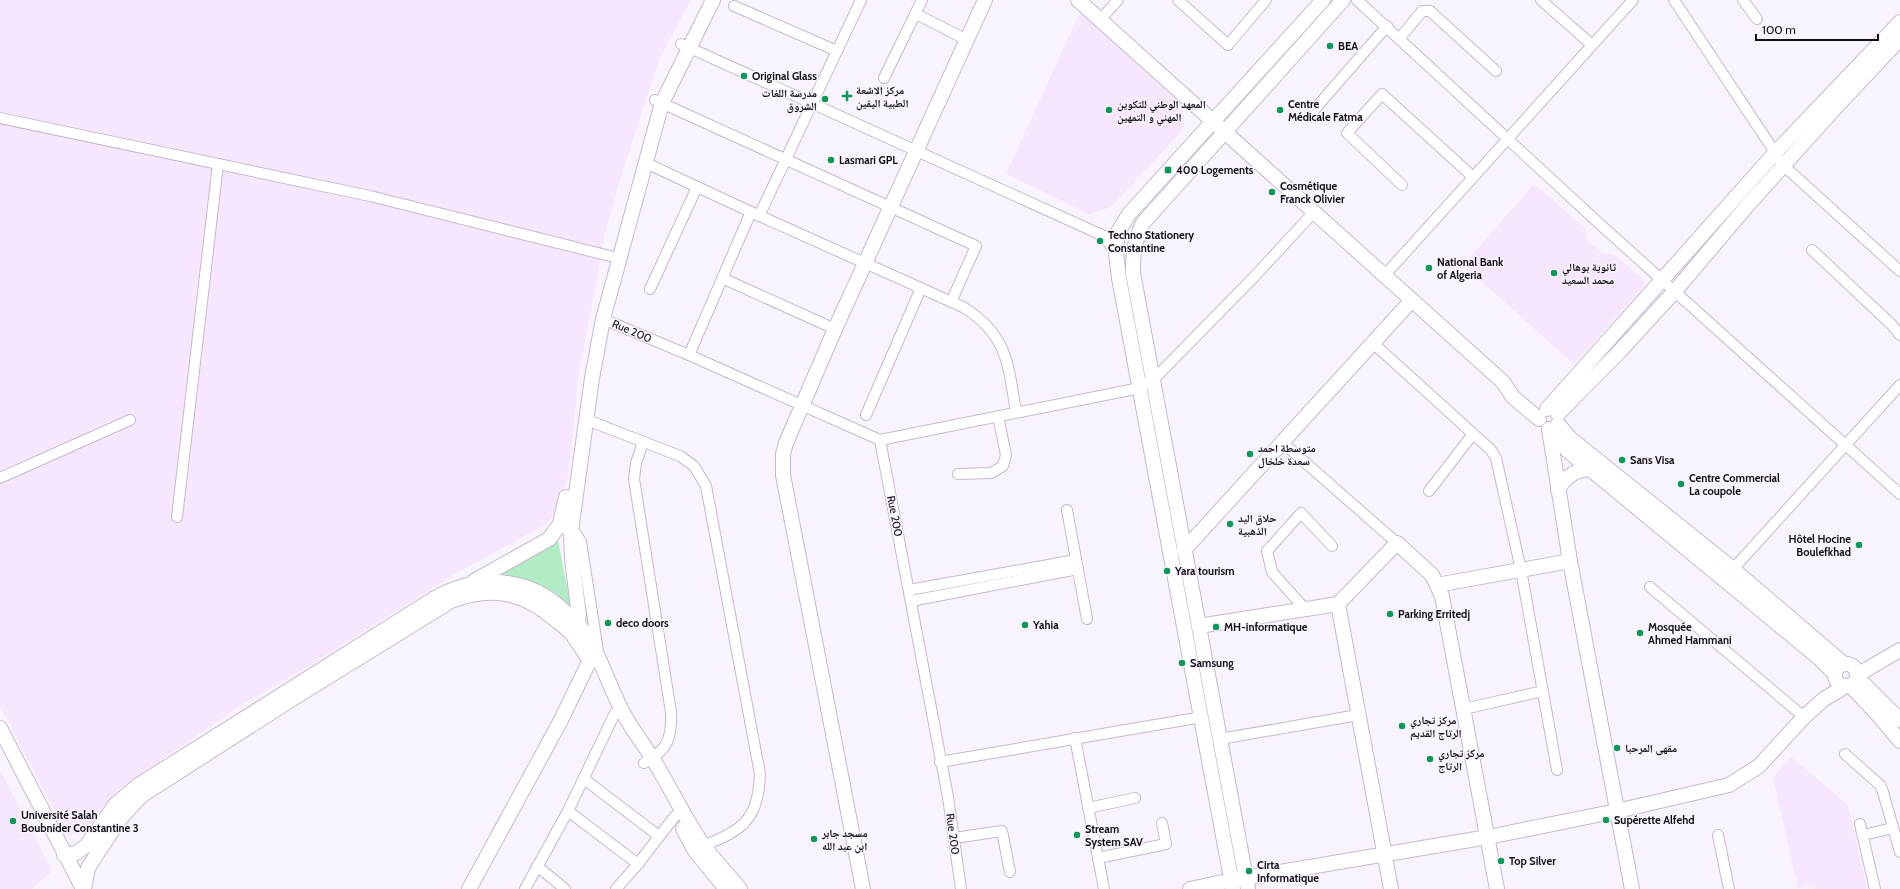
<svg xmlns="http://www.w3.org/2000/svg" width="1900" height="889" viewBox="0 0 1900 889" font-family="Cabin,'Noto Naskh Arabic',sans-serif">
	<rect width="100%" height="100%" fill="#f9f3fd"/>
	<g fill="#f6e7ff">
		<polygon points="0,0 691,0 659,60 619,183 605,234 578,379 569,469 558,510 545,525 453,575 296,674 246,702 122,787 101,809 87,830 68,836 0,706"/>
		<polygon points="1080,12 1180,104 1184,116 1184,124 1181,132 1111,207 1089,214 1006,174"/>
		<polygon points="1534,184 1585,228 1587,241 1602,253 1614,254 1645,281 1643,287 1574,364 1463,265"/>
		<polygon points="1791,757 1848,805 1867,889 1815,889 1814,885 1798,888 1773,778"/>
		<polygon points="0,770 52,871 31,889 0,889"/>
	</g>
	<polygon fill="#b1ecc5" points="554,539 558,540 571,607 554,592 527,580 496,574"/>
	<g fill="none" stroke-linecap="round" stroke-linejoin="round">
		<g stroke="#c6b9cf" stroke-width="12">
			<g id="street">
				<polyline points="1178,0 1228,45 1266,0"/>
				<polyline points="1357,0 1603,227 1900,494"/>
				<polyline points="1541,0 1592,45"/>
				<polyline points="1674,0 1784,166 1900,271"/>
				<polyline points="1743,0 1757,19"/>
				<polyline points="734,6 837,51"/>
				<polyline points="916,14 967,40"/>
				<polyline points="1100,20 1118,0"/>
				<polyline points="1400,38 1422,11 1430,11 1496,71"/>
				<polyline points="681,44 1104,236 1116,253"/>
				<polyline points="884,78 922,0"/>
				<polyline points="655,100 976,246 951,302"/>
				<polyline points="1314,110 1387,26"/>
				<polyline points="0,118 370,196 610,256"/>
				<path d="M 646,163 L 751,212 L 963,307 C 1008,335 1008,364 1016,412"/>
				<polyline points="1402,185 1347,133 1382,94 1472,176"/>
				<polyline points="759,216 861,0"/>
				<polyline points="1812,250 1892,325 1900,335"/>
				<polyline points="1384,276 1633,0"/>
				<polyline points="722,278 835,329"/>
				<polyline points="650,289 697,187"/>
				<polyline points="603,319 689,355 880,440 948,797 961,889"/>
				<polyline points="1374,344 1491,450 1496,458 1521,570 1557,770"/>
				<polyline points="689,355 751,212"/>
				<polyline points="866,415 921,288"/>
				<path d="M 587,420 L 680,456 L 694,466 L 706,486 L 760,774 C 759,799 754,822 729,834 C 719,840 708,843 698,849"/>
				<polyline points="880,440 1140,388 1153,380 1254,277 1314,212"/>
				<path d="M 643,442 L 636,463 L 634,479 L 671,712 C 672,738 668,750 644,763"/>
				<polyline points="1283,443 1397,543"/>
				<polyline points="958,474 991,473 1003,466 1006,455 998,416"/>
				<polyline points="0,478 130,420"/>
				<polyline points="1429,491 1473,434"/>
				<polyline points="1067,510 1087,619"/>
				<polyline points="177,517 218,164"/>
				<polyline points="567,531 576,534 581,542 598,651"/>
				<polyline points="1733,569 1900,385"/>
				<polyline points="1650,587 1804,717"/>
				<polyline points="909,590 1076,560"/>
				<polyline points="911,601 1078,569"/>
				<polyline points="1305,609 1272,572 1267,551 1301,513 1332,546"/>
				<polyline points="1464,709 1543,691"/>
				<polyline points="1075,738 1104,889"/>
				<polyline points="1220,739 1358,715"/>
				<polyline points="1845,754 1880,785 1883,792 1900,852"/>
				<polyline points="940,762 1202,717"/>
				<polyline points="584,779 659,836"/>
				<polyline points="1088,808 1135,798"/>
				<polyline points="568,811 638,864"/>
				<polyline points="1860,824 1875,889"/>
				<polyline points="1718,835 1729,889"/>
				<polyline points="1863,835 1893,828"/>
				<polyline points="954,838 1002,831 1010,872"/>
				<polyline points="1098,858 1166,844 1162,823"/>
				<polyline points="537,866 565,889"/>
				<polyline points="525,889 568,811 615,713"/>
				<polyline points="616,889 638,864 675,816"/>
			</g>
		</g>
		<g stroke="#c6b9cf" stroke-width="16">
			<g id="secondary">
				<polyline points="1078,0 1503,382 1513,397 1539,419"/>
				<polyline points="1547,409 1775,153 1900,22"/>
				<polyline points="1558,414 1620,351 1675,291 1747,206 1838,105 1900,39"/>
				<polyline points="1558,424 1571,439 1733,569 1844,664"/>
				<polyline points="1549,429 1570,561 1632,889"/>
				<polyline points="1551,429 1567,450 1819,658 1835,674"/>
				<path d="M 1558,490 C 1565,476 1576,469 1592,469"/>
				<polyline points="1184,550 1412,300"/>
				<polyline points="474,581 549,539 560,524 566,497"/>
				<polyline points="1437,585 1570,561"/>
				<polyline points="1338,604 1391,889"/>
				<polyline points="1199,626 1338,604 1397,543 1432,575 1442,596 1497,889"/>
				<polyline points="574,627 579,616 572,559 571,531 592,378 603,319 662,103 713,0"/>
				<circle cx="1846" cy="675" r="11"/>
				<polyline points="1857,675 1900,650"/>
				<polyline points="1857,677 1900,720"/>
				<polyline points="1850,685 1879,716 1900,741"/>
				<polyline points="0,728 83,889"/>
				<polyline points="683,829 695,851 726,889"/>
				<path d="M 64,855 L 76,853 L 86,846 L 115,805 L 137,786 L 435,598 C 477,574 527,576 563,610 C 567,614 573,617 577,622 C 600,650 608,687 626,718 C 634,732 644,745 653,759 C 670,787 684,817 703,845 C 714,860 728,874 740,889"/>
				<path d="M 84,889 L 88,868 L 97,854 L 120,819 L 141,796 L 297,696 L 451,601 C 490,586 521,591 553,618 C 559,623 567,628 572,634 C 578,642 583,651 589,659"/>
				<polyline points="469,889 560,722 590,660 592,651"/>
				<polyline points="863,889 783,475 783,454 786,443 835,329 985,0"/>
				<polyline points="1190,889 1232,880 1488,837 1617,811 1729,785 1759,766 1804,717 1824,699 1846,686"/>
				<polyline points="1233,889 1119,278 1116,253 1118,232 1129,214 1323,0"/>
				<path d="M 1248,889 L 1133,273 C 1133,253 1134,242 1143,223 L 1343,0"/>
			</g>
		</g>
		<use href="#street" stroke="#fff" stroke-width="10"/>
		<use href="#secondary" stroke="#fff" stroke-width="14"/>
	</g>
	<g fill="#0e9858" stroke="#f9f3fd" stroke-width="1.5">
		<circle cx="1330" cy="46" r="4"/>
		<circle cx="744" cy="76" r="4"/>
		<path d="M845 90h4v4h4v4h-4v4h-4v-4h-4v-4h4z"/>
		<circle cx="825" cy="99" r="4"/>
		<circle cx="1109" cy="110" r="4"/>
		<circle cx="1280" cy="110" r="4"/>
		<circle cx="831" cy="160" r="4"/>
		<rect x="1164" y="166" width="8" height="8" rx="2"/>
		<circle cx="1272" cy="192" r="4"/>
		<circle cx="1100" cy="241" r="4"/>
		<circle cx="1429" cy="268" r="4"/>
		<circle cx="1554" cy="273" r="4"/>
		<circle cx="1250" cy="454" r="4"/>
		<circle cx="1622" cy="460" r="4"/>
		<circle cx="1681" cy="484" r="4"/>
		<circle cx="1230" cy="524" r="4"/>
		<circle cx="1859" cy="545" r="4"/>
		<circle cx="1167" cy="571" r="4"/>
		<circle cx="1390" cy="614" r="4"/>
		<circle cx="608" cy="623" r="4"/>
		<circle cx="1025" cy="625" r="4"/>
		<circle cx="1216" cy="627" r="4"/>
		<circle cx="1640" cy="633" r="4"/>
		<circle cx="1182" cy="663" r="4"/>
		<circle cx="1402" cy="726" r="4"/>
		<circle cx="1617" cy="748" r="4"/>
		<circle cx="1430" cy="759" r="4"/>
		<circle cx="1606" cy="820" r="4"/>
		<circle cx="13" cy="821" r="4"/>
		<circle cx="1077" cy="835" r="4"/>
		<circle cx="814" cy="839" r="4"/>
		<circle cx="1501" cy="861" r="4"/>
		<circle cx="1249" cy="871" r="4"/>
	</g>
	<g text-anchor="middle" stroke-width="3" stroke-linejoin="round" paint-order="stroke">
		<g font-size="11" font-weight="bold" fill="#151018" stroke="#f9f3fd" text-anchor="start">
			<text x="1338" y="50">BEA</text>
			<text x="752" y="80">Original Glass</text>
			<text x="856" y="94">مركز الاشعة<tspan x="856" dy="13">الطبية اليقين</tspan></text>
			<text x="817" y="97" text-anchor="end">مدرسة اللغات<tspan x="817" dy="13">الشروق</tspan></text>
			<text x="1117" y="108">المعهد الوطني للتكوين<tspan x="1117" dy="13">المهني و التمهين</tspan></text>
			<text x="1288" y="108">Centre<tspan x="1288" dy="13">Médicale Fatma</tspan></text>
			<text x="839" y="164">Lasmari GPL</text>
			<text x="1176" y="174">400 Logements</text>
			<text x="1280" y="190">Cosmétique<tspan x="1280" dy="13">Franck Olivier</tspan></text>
			<text x="1108" y="239">Techno Stationery<tspan x="1108" dy="13">Constantine</tspan></text>
			<text x="1437" y="266">National Bank<tspan x="1437" dy="13">of Algeria</tspan></text>
			<text x="1562" y="271">ثانوية بوهالي<tspan x="1562" dy="13">محمد السعيد</tspan></text>
			<text x="1258" y="452">متوسطة احمد<tspan x="1258" dy="13">سعدة خلخال</tspan></text>
			<text x="1630" y="464">Sans Visa</text>
			<text x="1689" y="482">Centre Commercial<tspan x="1689" dy="13">La coupole</tspan></text>
			<text x="1238" y="522">حلاق اليد<tspan x="1238" dy="13">الذهبية</tspan></text>
			<text x="1851" y="543" text-anchor="end">Hôtel Hocine<tspan x="1851" dy="13">Boulefkhad</tspan></text>
			<text x="1175" y="575">Yara tourism</text>
			<text x="1398" y="618">Parking Erritedj</text>
			<text x="616" y="627">deco doors</text>
			<text x="1033" y="629">Yahia</text>
			<text x="1224" y="631">MH-informatique</text>
			<text x="1648" y="631">Mosquée<tspan x="1648" dy="13">Ahmed Hammani</tspan></text>
			<text x="1190" y="667">Samsung</text>
			<text x="1410" y="724">مركز تجاري<tspan x="1410" dy="13">الرتاج القديم</tspan></text>
			<text x="1625" y="752">مقهى المرحبا</text>
			<text x="1438" y="757">مركز تجاري<tspan x="1438" dy="13">الرتاج</tspan></text>
			<text x="21" y="819">Université Salah<tspan x="21" dy="13">Boubnider Constantine 3</tspan></text>
			<text x="1614" y="824">Supérette Alfehd</text>
			<text x="1085" y="833">Stream<tspan x="1085" dy="13">System SAV</tspan></text>
			<text x="822" y="837">مسجد جابر<tspan x="822" dy="13">ابن عبد الله</tspan></text>
			<text x="1509" y="865">Top Silver</text>
			<text x="1257" y="869">Cirta<tspan x="1257" dy="13">Informatique</tspan></text>
		</g>
		<g font-size="11" fill="#151018" stroke="#f9f3fd">
			<text transform="translate(632 331) rotate(23)" y="4">Rue 200</text>
			<text transform="translate(895 516) rotate(79)" y="4">Rue 200</text>
			<text transform="translate(953 834) rotate(82)" y="4">Rue 200</text>
		</g>
	</g>
	<path d="M1756 34v6h122v-6" fill="none" stroke="#151018" stroke-width="2"/>
	<text x="1762" y="34" font-size="12" fill="#151018" stroke="#f9f3fd" stroke-width="3" paint-order="stroke">100 m</text>
</svg>
